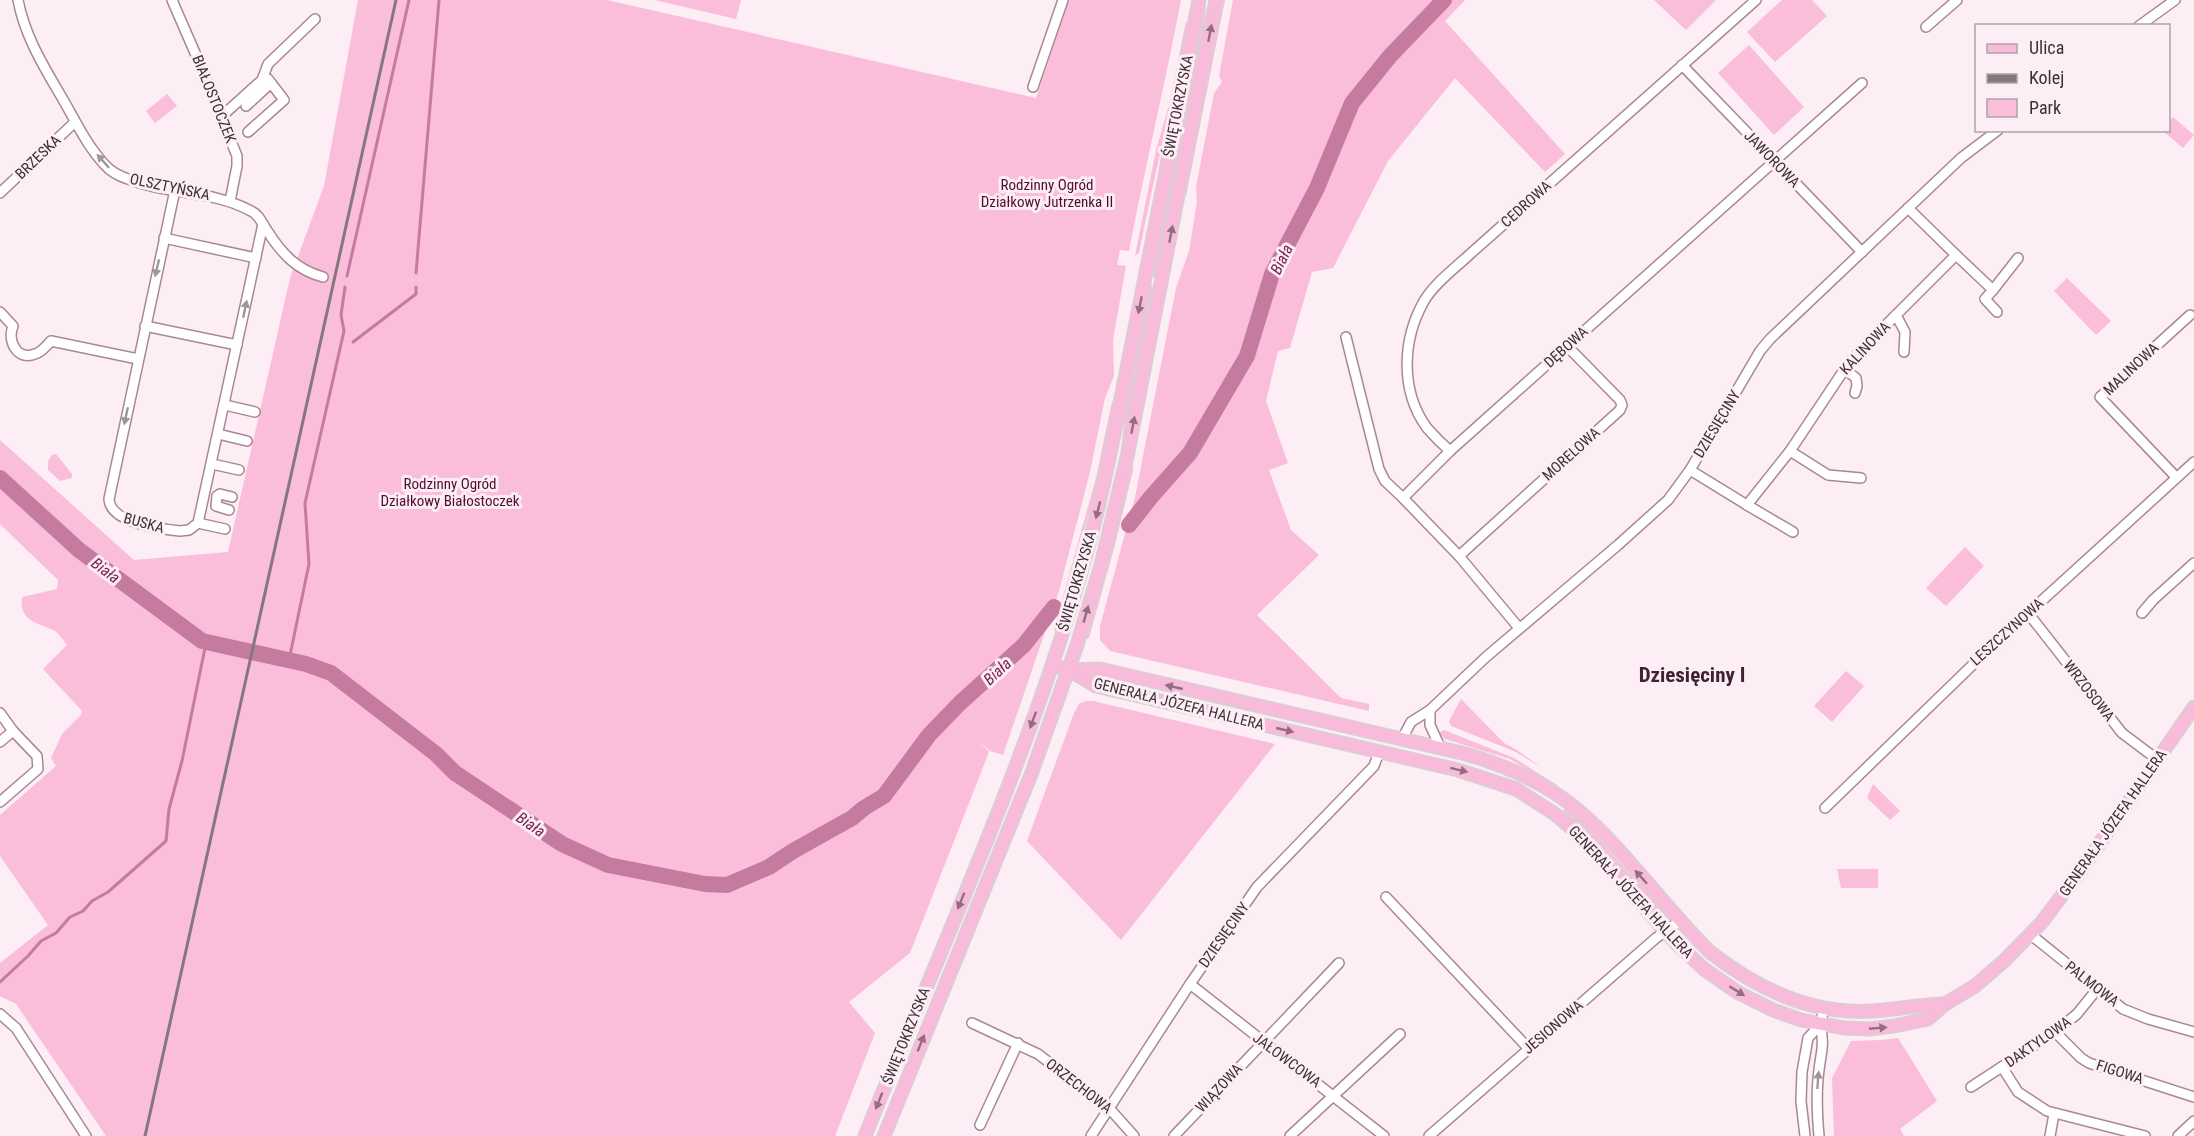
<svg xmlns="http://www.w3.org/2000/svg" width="2194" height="1136" viewBox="0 0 2194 1136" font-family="'Roboto Condensed',sans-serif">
	<rect width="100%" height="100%" fill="#fdedf4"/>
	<g fill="#fabdda">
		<path d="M 358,0 L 607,0 L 1036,98 L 1069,0 L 1181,0 C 1165,84 1145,167 1129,251 L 1120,250 L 1117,265 L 1126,266 L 1113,340 L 1114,376 L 1105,398 L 1090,472 L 1059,591 L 1003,755 L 990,751 L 980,742 L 989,752 L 910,953 L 849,1002 L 875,1033 L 835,1136 L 106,1136 L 16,1004 L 0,996 L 0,963 L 48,925 L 0,856 L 0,815 L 56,766 L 51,758 L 62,734 L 81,715 L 82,711 L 43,669 L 67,645 C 63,640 59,633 53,630 C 36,622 19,621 22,597 L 57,589 L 58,580 L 0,524 L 0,440 L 134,560 L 228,552 L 290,278 L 324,186 Z"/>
		<polygon points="654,0 741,0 736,19"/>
		<polygon points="1222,0 1225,0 1186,196 1186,187"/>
		<polygon points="1233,0 1465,0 1445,21 1565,154 1545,172 1455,78 1388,161 1333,268 1312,272 1290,348 1278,351 1266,401 1288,463 1269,470 1291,530 1319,555 1257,615 1341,698 1369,704 1369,711 1110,651 1100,640 1100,626 1135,497 1176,288 1189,251 1197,202 1196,187 1214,93 1222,82 1219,76"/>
		<polygon points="1654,0 1716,0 1686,30"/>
		<polygon points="1782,0 1812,0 1827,16 1775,62 1747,32"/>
		<polygon points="1203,5 1206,6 1202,46 1156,280 1151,274"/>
		<path d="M 1186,21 L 1188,25 C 1173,101 1154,176 1139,253 L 1135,256 L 1156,150 L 1169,105 Z"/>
		<polygon points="1749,45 1804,107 1774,135 1718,73"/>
		<polygon points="167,94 177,106 155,123 146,111"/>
		<polygon points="2173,117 2194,135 2183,148 2163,131 2168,130 2169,122"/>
		<polygon points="2067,278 2111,321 2096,335 2054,291"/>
		<polygon points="1150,282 1154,289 1121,451 1125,411"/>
		<polygon points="1117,388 1098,481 1056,632 1054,629 1096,478 1111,406"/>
		<polygon points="56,454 72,474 72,478 60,481 48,470 48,461 52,455"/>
		<polygon points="1134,466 1115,545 1089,638 1084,640 1131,469"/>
		<polygon points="1965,547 1984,566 1946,606 1926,588"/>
		<polygon points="1846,671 1864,686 1832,722 1814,706"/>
		<polygon points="1461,699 1504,743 1517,750 1542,768 1516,752 1451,726 1449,721"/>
		<polygon points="1086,701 1093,701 1275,744 1121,940 1027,841 1074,713 1079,704"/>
		<polygon points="1444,730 1514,758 1557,785 1558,788 1510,759 1445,739 1439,733"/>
		<polygon points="1873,784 1900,811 1890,820 1867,798"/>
		<polygon points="1565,807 1595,835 1673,922 1666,922 1591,839 1563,812"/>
		<polygon points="1837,869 1878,869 1878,888 1841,888"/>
		<polygon points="1898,1038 1937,1101 1900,1129 1904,1136 1834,1136 1832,1078 1851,1041 1881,1040"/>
	</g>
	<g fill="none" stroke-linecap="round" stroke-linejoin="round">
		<g stroke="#c57ba0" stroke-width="3">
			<polyline points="416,273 439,0"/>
			<polyline points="347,276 409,0"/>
			<polyline points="353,342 416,294 416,287"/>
			<polyline points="289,660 309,564 305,503 344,331 341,315 345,287"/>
			<polyline points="0,982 28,956 41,941 56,933 70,917 83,911 92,901 108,892 166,841 169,809 182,761 206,643"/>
		</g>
		<g stroke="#c57ba0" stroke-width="16">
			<polyline points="0,478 79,550 202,641 306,664 331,673 436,754 455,773 562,844 608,865 705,884 727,885 769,867 793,851 852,818 864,808 884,796 929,735 960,703 1024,645 1054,607"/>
			<polyline points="1129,525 1151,497 1190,453 1247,356 1272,274 1317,188 1352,103 1390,56 1444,0"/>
		</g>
		<g stroke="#aa8797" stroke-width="12">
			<g id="minor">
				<path d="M 18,0 C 25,38 46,70 65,103 C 77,124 88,147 105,165 C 111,172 119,176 128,179 C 168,195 213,190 251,211 C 260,215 262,224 268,232 C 282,254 297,270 323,277"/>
				<polyline points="172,0 199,62 237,156 237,166 230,201"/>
				<polyline points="2139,26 2175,0"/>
				<polyline points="1926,27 1957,0"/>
				<polyline points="1682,65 1862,252"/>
				<polyline points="1033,87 1063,0"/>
				<polyline points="246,106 271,83 268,79"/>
				<polyline points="222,116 262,80 268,64 315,19"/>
				<polyline points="248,132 284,100 271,83"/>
				<path d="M 175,190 L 109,499 C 110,523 161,529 180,531 L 189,530 L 198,523 L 263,224"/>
				<polyline points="0,193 75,122"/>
				<polyline points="164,238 256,258"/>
				<polyline points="1956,255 1993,290 2018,258"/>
				<polyline points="1993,290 1985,299 1997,312"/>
				<path d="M 0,312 L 13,326 C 7,341 17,361 35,354 C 42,352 46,346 51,341 L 138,359"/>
				<polyline points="1896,315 1905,332 1904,352"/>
				<polyline points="145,326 237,345"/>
				<polyline points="1346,337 1379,469 1385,481 1403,498 1450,451 1862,83"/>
				<polyline points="1844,369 1856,378 1857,386 1855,393"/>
				<polyline points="225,405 255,412"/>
				<polyline points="218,434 247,441"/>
				<path d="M 1450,451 C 1442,444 1434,436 1427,428 C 1400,391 1402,340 1424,301 C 1434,284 1454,269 1469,255 L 1756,0"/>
				<polyline points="1790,451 1828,475 1861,478"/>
				<polyline points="212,464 239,470"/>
				<polyline points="1690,470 1747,505 1790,451 1850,361 1956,255 1908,208"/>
				<polyline points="2176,477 2100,397 2190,315"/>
				<polyline points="1403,498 1459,556 1519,628"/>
				<polyline points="1747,505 1793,532"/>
				<polyline points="229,510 216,506 217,496 220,494 232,497"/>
				<polyline points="198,523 225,529"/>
				<polyline points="1459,556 1620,410 1622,405 1620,400 1567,346"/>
				<polyline points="2028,613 2122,733 2158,760"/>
				<polyline points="2142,613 2153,600 2194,563"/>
				<polyline points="1430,710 1430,725 1441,749"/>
				<polyline points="0,713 13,731 37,756 38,769 0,802"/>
				<polyline points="1402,739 1411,722 1430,710 1486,657 1618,545 1668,500 1690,470 1760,351 1770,339 1961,158 1998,130"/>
				<polyline points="0,742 13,731"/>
				<polyline points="1825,808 1990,648 2194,462"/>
				<polyline points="1386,897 1528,1048"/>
				<polyline points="2030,934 2123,1009 2148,1019 2194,1032"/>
				<polyline points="1190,984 1384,1136"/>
				<polyline points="0,1014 16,1028 86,1136"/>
				<polyline points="972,1023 1038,1054 1109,1108 1134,1136"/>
				<polyline points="2055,1032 2081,1058 2089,1063 2194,1097"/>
				<polyline points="2002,1067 2018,1092 2047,1111 2145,1136"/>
				<polyline points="1971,1087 2055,1032 2077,1014 2098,988"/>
				<polyline points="980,1125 1018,1043"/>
				<polyline points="1091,1136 1190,984 1257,887 1374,766 1379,752"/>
				<polyline points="1174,1136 1339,963"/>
				<polyline points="1290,1136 1400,1034"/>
				<polyline points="1429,1136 1656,938 1680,921"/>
				<polyline points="1805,1136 1801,1101 1802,1072 1808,1038 1820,1025 1824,1008"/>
				<path d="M 1819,1136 C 1817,1114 1816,1092 1819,1070 C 1821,1052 1825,1044 1820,1025"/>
				<polyline points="2050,1136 2054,1114"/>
				<polyline points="2178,1136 2194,1121"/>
			</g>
		</g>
		<g stroke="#d5d1d3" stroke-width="15">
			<g id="major">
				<polyline points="1052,665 1069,670 1096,686 1458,770 1516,789 1555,814 1583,838 1676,943 1704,969 1737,992 1773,1010 1801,1020 1844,1028 1869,1029 1894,1026 1928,1019 1945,1004 1975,986 2004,961 2042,922 2081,870 2194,707"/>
				<path d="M 1070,670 L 1100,669 L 1466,754 C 1507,766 1546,783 1579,811 C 1626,851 1665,908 1710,952 C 1756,988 1812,1015 1872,1011 C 1897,1010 1920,1004 1945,1004"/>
				<path d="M 865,1136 C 941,947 1029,758 1084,562 C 1106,485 1119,406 1135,328 C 1157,219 1178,109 1199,0"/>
				<polyline points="884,1136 1032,772 1077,645 1101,565 1127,457 1216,0"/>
			</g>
		</g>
		<use href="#minor" stroke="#fff" stroke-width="9"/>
		<use href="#major" stroke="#f8bbda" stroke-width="12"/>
		<polyline stroke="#86767d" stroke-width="3" points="145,1136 396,0"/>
	</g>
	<defs><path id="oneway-solid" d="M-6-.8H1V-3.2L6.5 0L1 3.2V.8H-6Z" transform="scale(1.5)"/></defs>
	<g fill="#926e80">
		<use href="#oneway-solid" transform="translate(1210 33) rotate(-79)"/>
		<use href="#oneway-solid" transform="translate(1171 234) rotate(-79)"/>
		<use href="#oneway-solid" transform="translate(1140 305) rotate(101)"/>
		<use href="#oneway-solid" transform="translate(1133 425) rotate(-79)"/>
		<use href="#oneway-solid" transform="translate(1098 510) rotate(104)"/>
		<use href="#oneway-solid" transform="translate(1086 614) rotate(-74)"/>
		<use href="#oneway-solid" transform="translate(1174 687) rotate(-167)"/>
		<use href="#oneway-solid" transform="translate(1033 720) rotate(110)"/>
		<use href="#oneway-solid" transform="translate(1285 730) rotate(13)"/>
		<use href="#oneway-solid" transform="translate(1459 770) rotate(14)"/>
		<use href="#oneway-solid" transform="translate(1641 877) rotate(-132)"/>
		<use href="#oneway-solid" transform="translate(961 901) rotate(112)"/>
		<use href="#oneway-solid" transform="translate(1737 991) rotate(32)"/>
		<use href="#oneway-solid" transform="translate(1878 1028) rotate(-5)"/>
		<use href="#oneway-solid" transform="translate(921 1043) rotate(-68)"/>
		<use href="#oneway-solid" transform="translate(879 1101) rotate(112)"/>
	</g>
	<g fill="#9e979a">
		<use href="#oneway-solid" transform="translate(103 161) rotate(-132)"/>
		<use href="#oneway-solid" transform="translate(157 268) rotate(103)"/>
		<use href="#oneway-solid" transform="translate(245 309) rotate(-78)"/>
		<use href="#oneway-solid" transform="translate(126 416) rotate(102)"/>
		<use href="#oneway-solid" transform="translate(1818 1080) rotate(-86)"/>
	</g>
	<g text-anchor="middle" stroke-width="6" stroke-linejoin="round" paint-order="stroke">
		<g font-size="15" fill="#3e2f36" stroke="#fdedf4">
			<text transform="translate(214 99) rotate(68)" y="5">BIAŁOSTOCZEK</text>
			<text transform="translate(1178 106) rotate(-79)" y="5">ŚWIĘTOKRZYSKA</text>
			<text transform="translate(38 157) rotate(-44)" y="5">BRZESKA</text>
			<text transform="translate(1772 159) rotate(46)" y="5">JAWOROWA</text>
			<text transform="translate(170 187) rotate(12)" y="5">OLSZTYŃSKA</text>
			<text transform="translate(1526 204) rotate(-42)" y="5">CEDROWA</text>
			<text transform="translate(1566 347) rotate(-42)" y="5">DĘBOWA</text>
			<text transform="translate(1865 348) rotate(-47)" y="5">KALINOWA</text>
			<text transform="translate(2131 369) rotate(-43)" y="5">MALINOWA</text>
			<text transform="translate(1717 424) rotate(-59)" y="5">DZIESIĘCINY</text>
			<text transform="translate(1571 454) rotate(-42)" y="5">MORELOWA</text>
			<text transform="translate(144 523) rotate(15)" y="5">BUSKA</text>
			<text transform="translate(1077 581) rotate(-74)" y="5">ŚWIĘTOKRZYSKA</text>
			<text transform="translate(2007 632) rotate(-42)" y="5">LESZCZYNOWA</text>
			<text transform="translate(2089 691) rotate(52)" y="5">WRZOSOWA</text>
			<text transform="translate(1179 704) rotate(14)" y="5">GENERAŁA JÓZEFA HALLERA</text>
			<text transform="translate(2113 823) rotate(-55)" y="5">GENERAŁA JÓZEFA HALLERA</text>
			<text transform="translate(1631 892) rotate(47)" y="5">GENERAŁA JÓZEFA HALLERA</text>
			<text transform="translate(1224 935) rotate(-55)" y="5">DZIESIĘCINY</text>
			<text transform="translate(2092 984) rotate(38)" y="5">PALMOWA</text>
			<text transform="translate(1553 1027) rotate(-41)" y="5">JESIONOWA</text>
			<text transform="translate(906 1036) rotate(-68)" y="5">ŚWIĘTOKRZYSKA</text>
			<text transform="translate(2038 1042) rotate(-35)" y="5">DAKTYLOWA</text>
			<text transform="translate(1287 1060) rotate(37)" y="5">JAŁOWCOWA</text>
			<text transform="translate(2120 1072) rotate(18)" y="5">FIGOWA</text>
			<text transform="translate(1079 1086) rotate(38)" y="5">ORZECHOWA</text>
			<text transform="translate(1219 1088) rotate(-47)" y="5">WIĄZOWA</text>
		</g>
		<g font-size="15" fill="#4f0c34" stroke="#fdedf4">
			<text x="1047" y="190">Rodzinny Ogród<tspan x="1047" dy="17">Działkowy Jutrzenka II</tspan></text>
			<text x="450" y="489">Rodzinny Ogród<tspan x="450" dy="17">Działkowy Białostoczek</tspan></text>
		</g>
		<g font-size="16" font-style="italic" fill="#761e52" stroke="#fdedf4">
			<text transform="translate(1281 259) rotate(-64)" y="6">Biała</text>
			<text transform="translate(106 570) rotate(37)" y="6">Biała</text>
			<text transform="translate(997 671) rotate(-43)" y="6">Biała</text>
			<text transform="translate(531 824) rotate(34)" y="6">Biała</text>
		</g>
		<g font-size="21" font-weight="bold" fill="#402331" stroke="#fdedf4">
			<text x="1692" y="682">Dziesięciny I</text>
		</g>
	</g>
	<rect x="1975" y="24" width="195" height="108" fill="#fdedf4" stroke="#b1a1a8" stroke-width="1.5"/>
	<rect x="1987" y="44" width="30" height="9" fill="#f8bbda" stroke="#b1a1a8" stroke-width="1.5"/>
	<text x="2029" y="54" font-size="18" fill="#3e2f36">Ulica</text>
	<rect x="1987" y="74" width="30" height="9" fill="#86767d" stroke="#b1a1a8" stroke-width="1.5"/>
	<text x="2029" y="84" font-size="18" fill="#3e2f36">Kolej</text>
	<rect x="1987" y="99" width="30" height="18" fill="#fabdda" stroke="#b1a1a8" stroke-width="1.5"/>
	<text x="2029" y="114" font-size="18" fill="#3e2f36">Park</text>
</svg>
